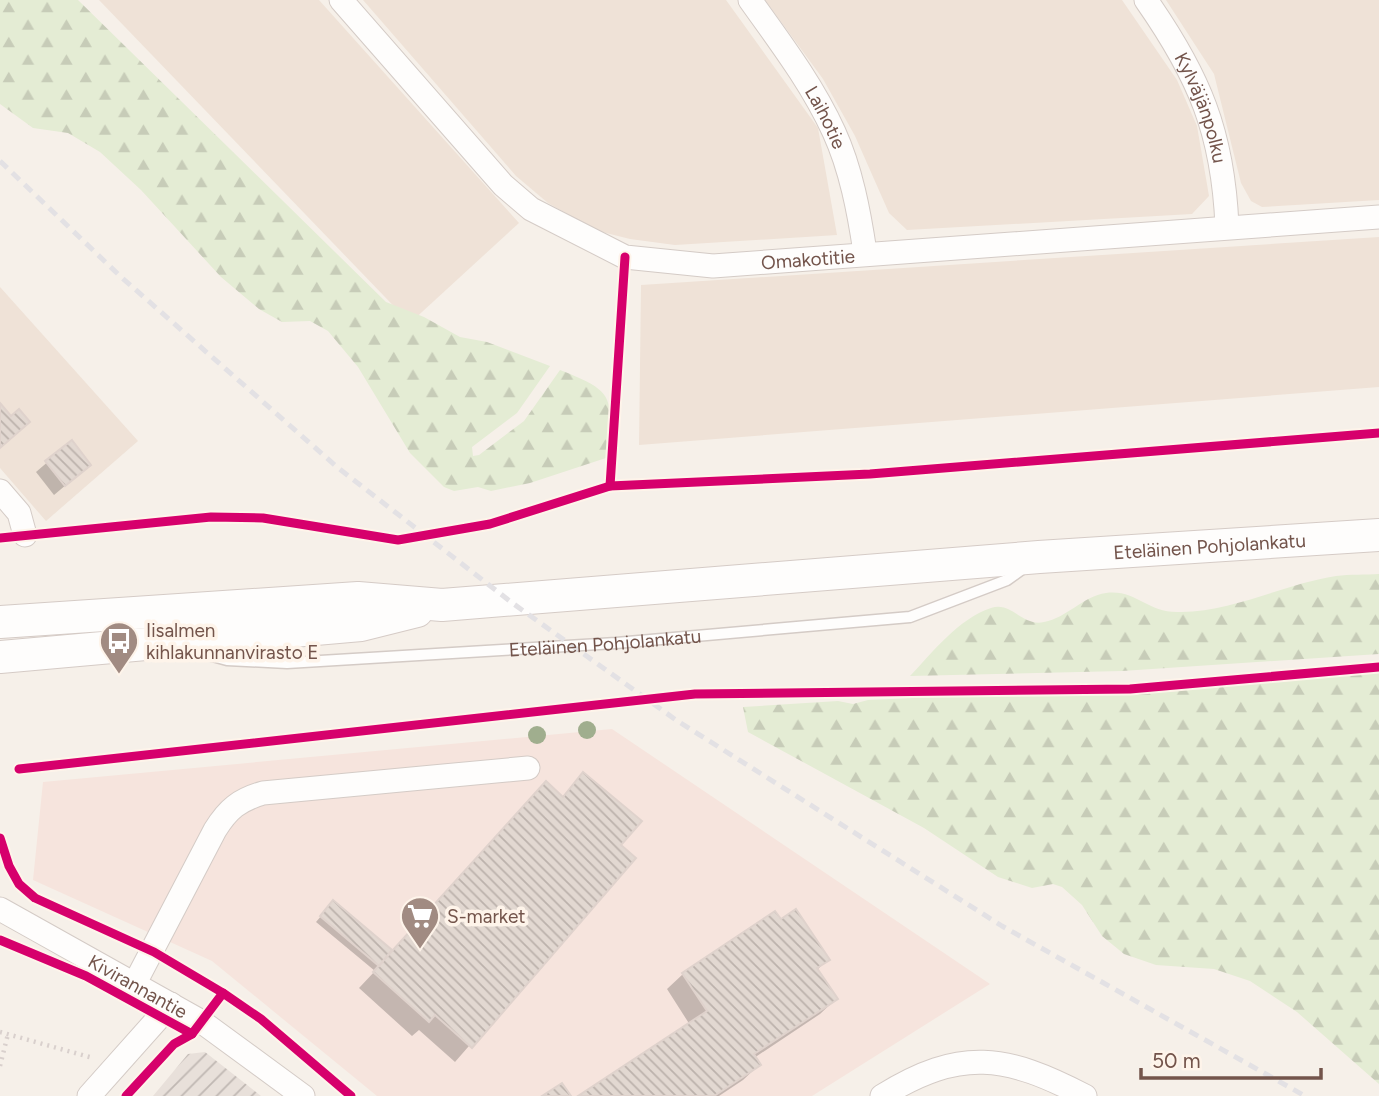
<svg xmlns="http://www.w3.org/2000/svg" width="1379" height="1096" viewBox="0 0 1379 1096" font-family="Figtree,sans-serif">
	<defs>
		<pattern id="industrial-furrows" width="10" height="10" patternUnits="userSpaceOnUse" patternTransform="scale(1.75)"><rect width="10" height="10" fill="#e8e0da"/><path d="M-1 1l2-2M0 10L10 0M9 11l2-2" fill="none" stroke="#c0b8b3"/></pattern>
		<pattern id="forest-firs" width="22" height="20" patternUnits="userSpaceOnUse" patternTransform="scale(1.75)"><rect width="22" height="20" fill="#e4ecd4"/><path d="M5 1l3.5 6h-7zM16 11l3.5 6h-7z" fill="#c7ccb8"/></pattern>
		<pattern id="building-back-hatch" width="6" height="6" patternUnits="userSpaceOnUse" patternTransform="scale(1.75)"><rect width="6" height="6" fill="#e2d8d1"/><path d="M-1 5l2 2M0 0l6 6M5-1l2 2" fill="none" stroke="#bcb2ac"/></pattern>
	</defs>
	<rect width="100%" height="100%" fill="#f6f0e9"/>
	<g fill="#efe2d7">
		<polygon points="99,0 319,0 519,223 410,323"/>
		<polygon points="363,0 726,0 818,128 837,235 675,245 630,239 598,231 548,203 516,176"/>
		<polygon points="765,0 1122,0 1177,80 1197,126 1209,196 1192,214 907,230 889,213 855,136 823,79"/>
		<polygon points="1166,0 1379,0 1379,200 1262,207 1251,201 1241,183 1214,74"/>
		<polygon points="1379,237 1379,387 639,445 641,285"/>
		<polygon points="0,287 138,441 46,521 0,468"/>
	</g>
	<polygon fill="#f6e4dd" points="612,729 990,984 812,1096 377,1096 212,961 33,880 43,782"/>
	<polygon fill="url(#industrial-furrows)" points="205,1052 261,1096 153,1096 188,1054"/>
	<g fill="url(#forest-firs)">
		<path d="M 0,0 L 78,0 L 386,302 L 424,317 L 460,337 L 487,342 L 550,366 L 517,413 L 472,447 L 473,456 L 479,455 L 524,421 L 560,370 C 619,393 610,397 609,457 L 530,483 L 491,491 L 478,487 L 454,491 L 444,487 L 410,453 L 358,367 L 328,331 L 310,321 L 282,322 L 259,309 L 221,277 L 141,190 L 100,152 L 68,133 L 33,128 L 0,104 Z"/>
		<path d="M 1379,574 L 1379,654 L 1122,671 L 910,676 C 933,652 958,619 991,608 C 1012,601 1022,627 1044,622 C 1067,618 1083,596 1106,593 C 1137,589 1147,614 1181,612 C 1235,611 1284,584 1336,576 C 1350,574 1365,575 1379,574 Z"/>
		<polygon points="1379,673 1379,1084 1297,1012 1250,981 1214,969 1156,965 1124,954 1102,936 1082,905 1062,887 1053,884 1032,888 998,877 924,828 748,732 743,707 838,701 853,704 868,700 1197,686"/>
	</g>
	<g fill="#0003">
		<polygon points="71,442 79,474 54,495 36,472"/>
		<polygon points="583,774 618,846 633,858 455,1062 419,1030 412,1036 359,988 375,971 316,922 333,902 392,952 561,798"/>
		<polygon points="780,922 828,959 817,970 836,999 820,1014 754,1058 759,1065 743,1080 719,1096 581,1096 690,1025 667,989 683,974"/>
	</g>
	<g fill="url(#building-back-hatch)" stroke="#dfd2cc" stroke-width="2">
		<polygon points="0,403 11,416 19,409 30,422 0,448"/>
		<polygon points="72,440 91,465 65,486 45,461"/>
		<polygon points="583,772 642,821 621,845 636,858 472,1048 435,1015 429,1022 373,972 546,781 563,797"/>
		<polygon points="333,900 392,950 379,966 320,916"/>
		<polygon points="796,909 830,960 817,968 838,999 754,1054 761,1065 714,1096 578,1096 707,1011 682,973 775,911 781,919"/>
		<polygon points="562,1083 571,1096 542,1096"/>
	</g>
	<g fill="none" stroke-linecap="round" stroke-linejoin="round">
		<g stroke="#d4cbc6" stroke-width="13">
			<g id="lane">
				<path id="s1" d="M 194,651 L 227,660 L 287,663 L 616,643 L 910,617 L 1007,580 L 1025,567"/>
			</g>
		</g>
		<g stroke="#d4cbc6" stroke-width="25">
			<g id="street">
				<path id="s2" d="M 341,0 L 503,185 L 531,209 L 625,257 L 713,266 L 1379,217"/>
				<path id="s3" d="M 750,0 C 780,42 812,84 834,132 C 851,169 859,212 865,252"/>
				<path id="s4" d="M 1146,0 C 1199,76 1223,132 1227,226"/>
				<polyline points="0,491 19,513 25,535"/>
				<path id="s5" d="M 0,909 L 202,1022 L 303,1096"/>
				<path d="M 135,983 L 215,830 C 228,809 239,800 263,793 L 528,768"/>
				<polyline points="89,1096 171,1004"/>
				<path d="M 882,1096 C 961,1047 1006,1055 1085,1096"/>
			</g>
		</g>
		<g stroke="#d5cbc6" stroke-width="34">
			<g id="secondary">
				<path id="s6" d="M 0,622 L 358,598 L 442,605 L 1039,557 L 1379,535"/>
				<polyline points="0,657 361,625 417,611"/>
			</g>
		</g>
		<g stroke="#d9d0cd" stroke-width="4.5" stroke-dasharray="2 5" stroke-linecap="butt">
			<polyline points="0,1032 93,1058"/>
			<polyline points="0,1066 8,1034"/>
		</g>
		<use href="#lane" stroke="#fefdfc" stroke-width="10"/>
		<use href="#street" stroke="#fefdfc" stroke-width="23"/>
		<use href="#secondary" stroke="#fefdfc" stroke-width="32"/>
		<polyline stroke="#e3e1e4" stroke-width="5" stroke-dasharray="10 7" stroke-linecap="butt" points="0,161 120,276 337,467 511,602 676,720 1002,926 1305,1096"/>
		<g stroke="#fef4ea" stroke-width="13">
			<g id="cycleway">
				<polyline points="610,486 625,257"/>
				<polyline points="0,538 211,517 263,518 398,540 490,524 610,486 870,474 1379,433"/>
				<polyline points="19,769 695,694 1130,689 1379,667"/>
				<polyline points="0,838 9,866 19,884 35,898 154,952 223,993 261,1019 351,1096"/>
				<polyline points="0,940 86,976 192,1034"/>
				<polyline points="126,1096 174,1044 192,1034 223,993"/>
			</g>
		</g>
		<use href="#cycleway" stroke="#d6006c" stroke-width="9"/>
	</g>
	<g fill="#a0ae8e">
		<circle cx="587" cy="730" r="9"/>
		<circle cx="537" cy="735" r="9"/>
	</g>
	<defs>
		<g id="bus-pin" transform="scale(2.0125)"><path d="M0 17L-7.5 6A9.5 9.5 0 1 1 7.5 6Z" fill="#a18b82" stroke="#fef4ea"/><path d="M-5-6H5V4H4V6H2V4H-2V6H-4V4H-5ZM-3.5-4V0h7V-4ZM-3.5 1.2v1.5H-2V1.2ZM2 1.2v1.5H3.5V1.2Z" fill="#fff"/></g>
		<g id="supermarket-pin" transform="scale(2.0125)"><path d="M0 17L-7.5 6A9.5 9.5 0 1 1 7.5 6Z" fill="#a18b82" stroke="#fef4ea"/><path d="M-6-5.5h2.5l.6 2H6L4.5 2H-2.5L-4.4-4H-6ZM-1.5 3.2a1.3 1.3 0 1 0 .1 0ZM3 3.2a1.3 1.3 0 1 0 .1 0Z" fill="#fff"/></g>
	</defs>
	<g fill-rule="evenodd">
		<use href="#bus-pin" x="119" y="641"/>
		<use href="#supermarket-pin" x="420" y="916"/>
	</g>
	<g text-anchor="middle" stroke-width="7" stroke-linejoin="round" paint-order="stroke">
		<g font-size="19" fill="#73544b" stroke="#fef4ea">
			<text dy="7" stroke="none"><textPath href="#s4" startOffset="122">Kylväjänpolku</textPath></text>
			<text dy="7" stroke="none"><textPath href="#s3" startOffset="140">Laihotie</textPath></text>
			<text dy="7" stroke="none"><textPath href="#s2" startOffset="572">Omakotitie</textPath></text>
			<text dy="7" stroke="none"><textPath href="#s6" startOffset="1213">Eteläinen Pohjolankatu</textPath></text>
			<text dy="7" stroke="none"><textPath href="#s1" startOffset="413">Eteläinen Pohjolankatu</textPath></text>
			<text dy="7" stroke="none"><textPath href="#s5" startOffset="158">Kivirannantie</textPath></text>
		</g>
		<g font-size="19" fill="#73544b" stroke="#fef4ea" text-anchor="start">
			<text x="146" y="637">Iisalmen<tspan x="146" dy="22">kihlakunnanvirasto E</tspan></text>
			<text x="447" y="923">S-market</text>
		</g>
	</g>
	<path d="M1141 1068v10h180v-10" fill="none" stroke="#73544b" stroke-width="3.5"/>
	<text x="1152" y="1068" font-size="21" fill="#73544b" stroke="#fef4ea" stroke-width="5" paint-order="stroke">50 m</text>
</svg>
